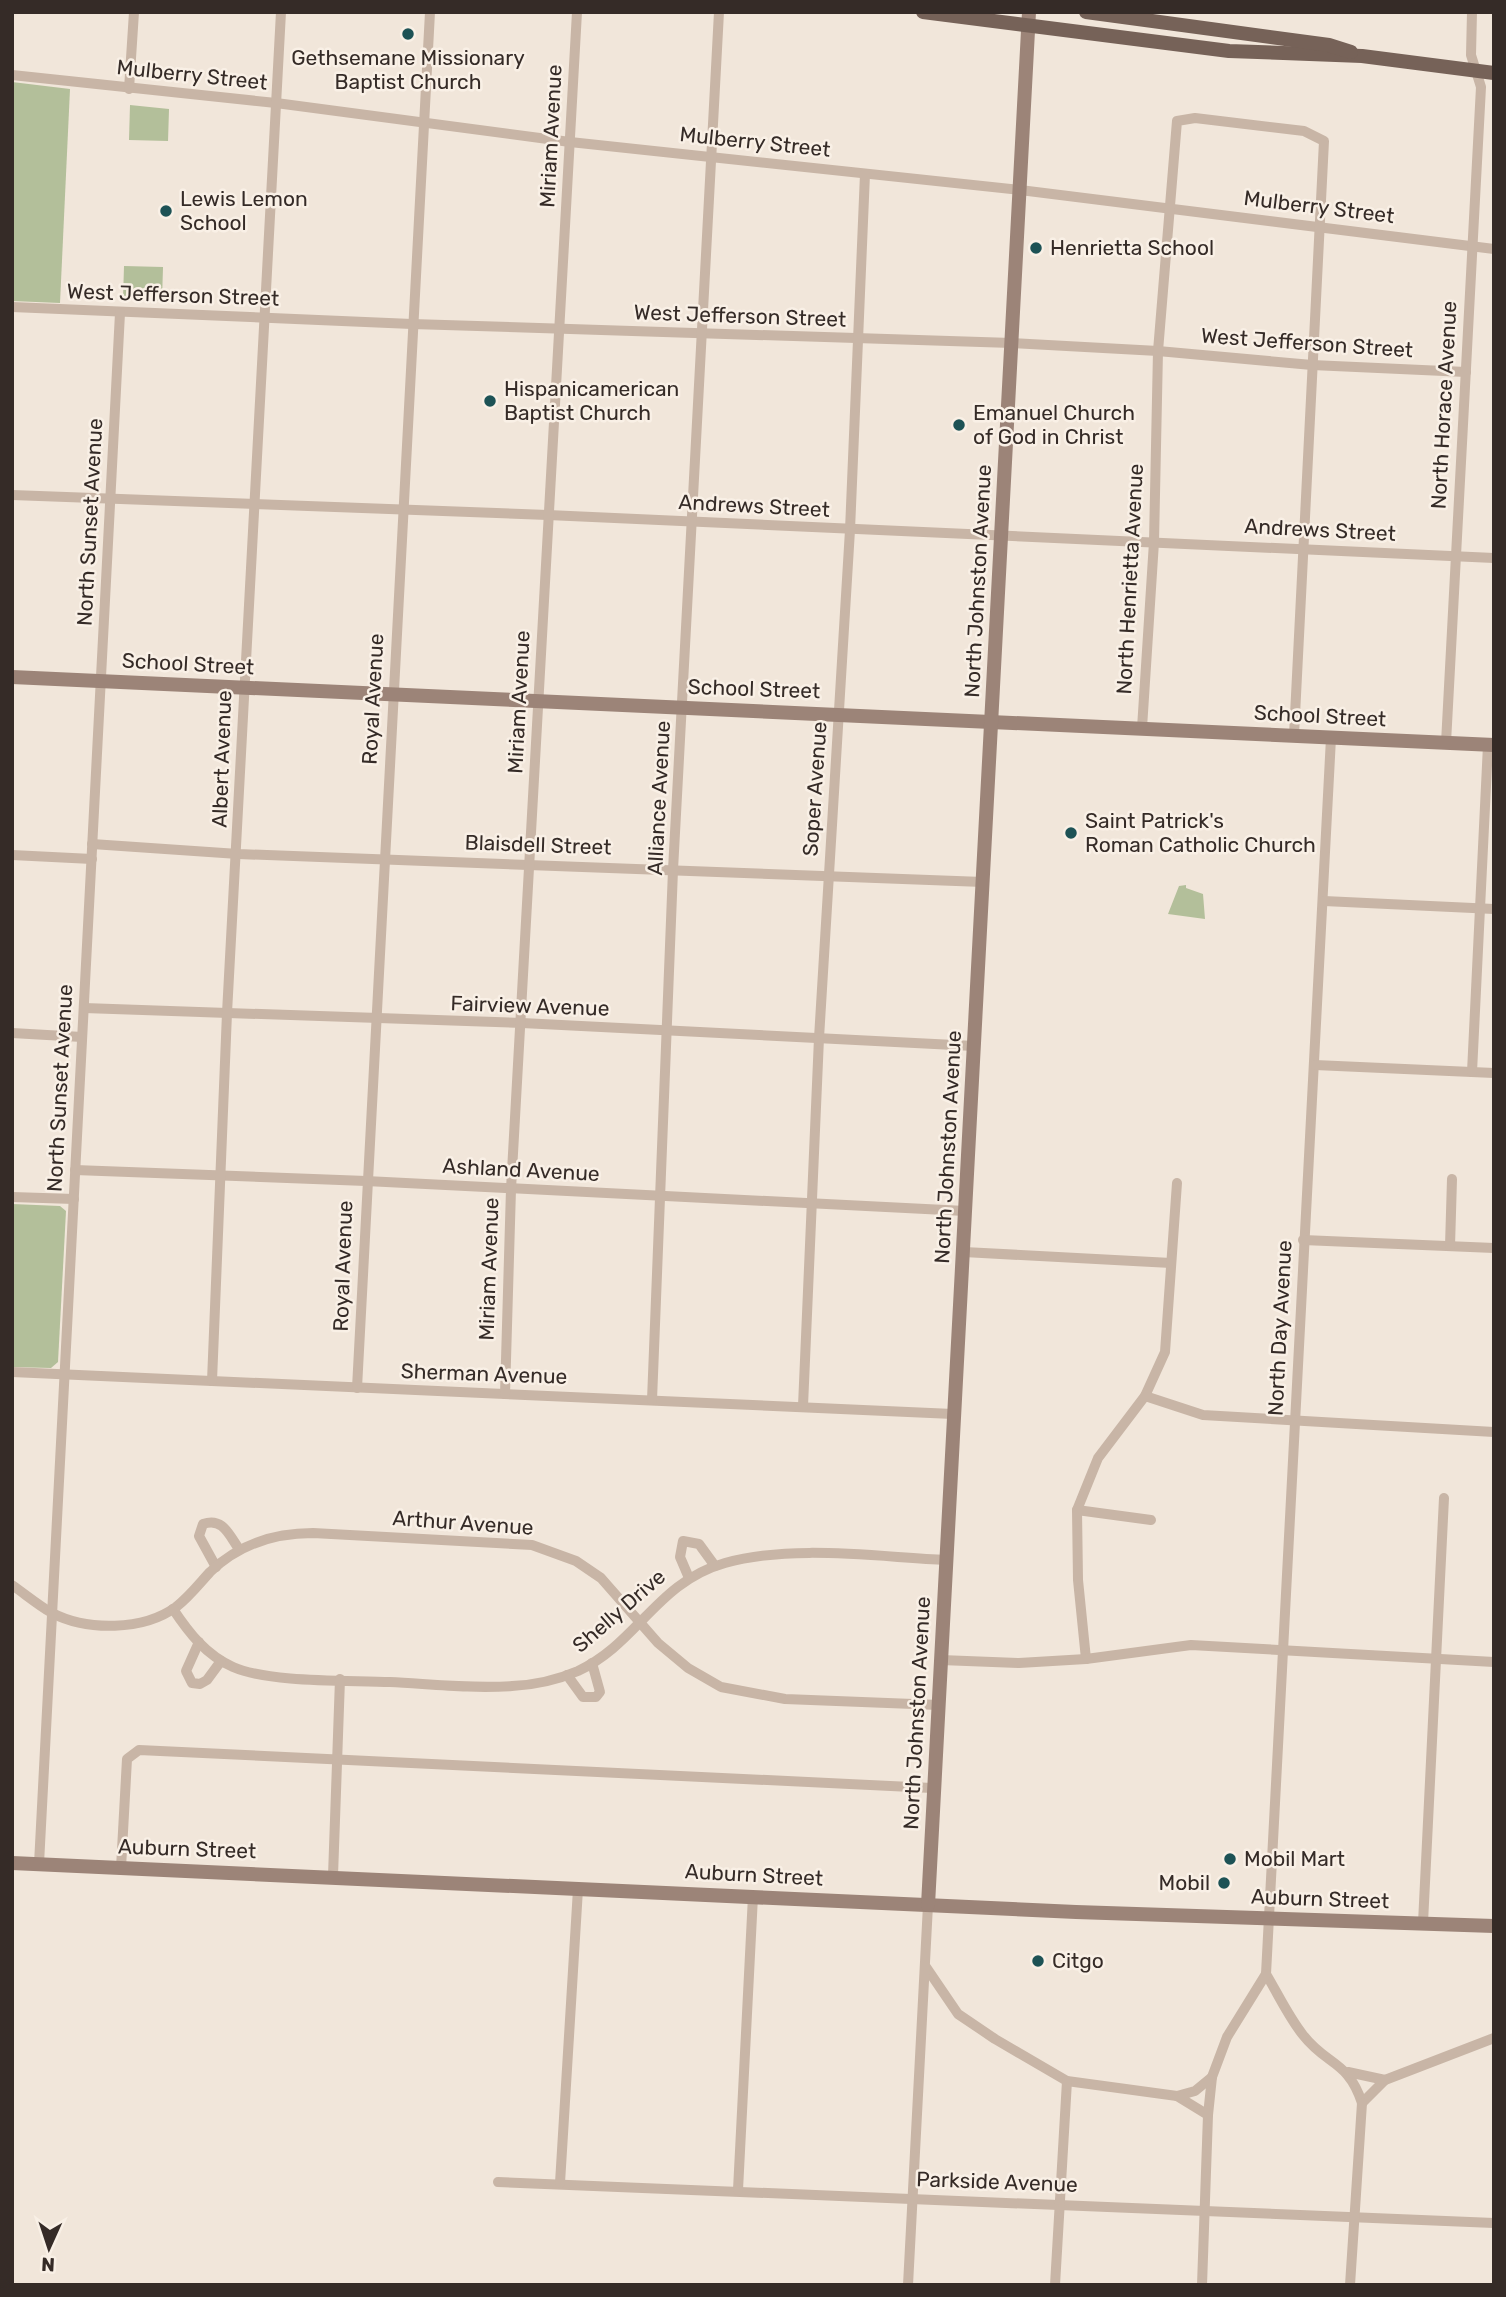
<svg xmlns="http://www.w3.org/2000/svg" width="1506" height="2297" viewBox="0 0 1506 2297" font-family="Rubik,sans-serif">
	<rect width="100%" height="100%" fill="#f1e6da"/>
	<g fill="#b3bf9a">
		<polygon points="12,82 70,89 60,303 12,301"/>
		<polygon points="130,105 169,109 168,141 129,140"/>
		<polygon points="124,266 163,267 162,301 123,299"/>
		<polygon points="1186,885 1186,888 1203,894 1205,919 1168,914 1179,886"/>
		<polygon points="12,1204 60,1206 66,1211 58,1362 51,1368 12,1367"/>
	</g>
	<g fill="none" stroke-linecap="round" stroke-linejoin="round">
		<g stroke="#c8b5a6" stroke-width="10">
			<polyline points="12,75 276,103 570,142 1020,190 1494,249"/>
			<polyline points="129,89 134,12"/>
			<polyline points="12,307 412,324 1012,343 1158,351 1312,365 1466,372"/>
			<polyline points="12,495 548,515 1494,558"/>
			<polyline points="1142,728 1154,542 1158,351 1177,121 1195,118 1304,131 1324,141 1294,735"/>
			<path d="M 1331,738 L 1266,1974 C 1278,1994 1288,2016 1303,2035 C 1327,2066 1348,2060 1362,2103 L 1385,2080 L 1494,2038"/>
			<polyline points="1446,743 1481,87 1471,55 1472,12"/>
			<polyline points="92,844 238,854 983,882"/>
			<polyline points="12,855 92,859"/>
			<polyline points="1324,901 1494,909"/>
			<polyline points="84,1008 522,1023 974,1046"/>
			<polyline points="12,1033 82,1037"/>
			<polyline points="1315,1065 1494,1073"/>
			<polyline points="1472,1072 1488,745"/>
			<polyline points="75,1170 366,1181 965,1211"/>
			<polyline points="12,1197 74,1199"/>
			<polyline points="1303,1240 1494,1248"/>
			<polyline points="1450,1246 1452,1179"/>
			<polyline points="964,1252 1171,1263"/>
			<polyline points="12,1372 953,1414"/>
			<polyline points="212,1381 227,1013 281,12"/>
			<polyline points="357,1388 430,12"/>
			<polyline points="505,1394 511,1189 577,12"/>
			<polyline points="1145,1396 1203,1415 1494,1432"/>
			<polyline points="652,1400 673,870 719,12"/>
			<polyline points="803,1406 819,1038 850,530 865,174"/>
			<polyline points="1077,1510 1151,1520"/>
			<path d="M 216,1567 L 199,1536 L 203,1524 C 223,1517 229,1535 239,1549"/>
			<polyline points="689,1578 680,1557 683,1541 699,1544 715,1566"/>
			<path d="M 12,1585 C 25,1594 38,1605 52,1613 C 87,1631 143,1631 176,1607 C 189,1597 199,1584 210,1572 C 239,1544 273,1533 313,1533 L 532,1545 L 576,1561 L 601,1578 L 658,1643 L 688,1668 L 721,1687 L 785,1699 L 939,1705"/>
			<path d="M 173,1609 C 189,1633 206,1655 233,1667 C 270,1683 348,1680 390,1682 C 430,1684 472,1689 512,1686 C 535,1685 557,1680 578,1671 C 637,1644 657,1582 725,1563 C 793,1544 877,1557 946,1560"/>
			<polyline points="199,1642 186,1671 192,1683 200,1684 207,1680 221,1661"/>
			<polyline points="1086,1659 1078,1580 1077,1510 1098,1458 1145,1396 1165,1352 1177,1183"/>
			<polyline points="941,1660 1019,1663 1086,1659 1191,1645 1494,1662"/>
			<polyline points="567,1675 583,1697 596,1697 600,1692 592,1663"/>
			<polyline points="39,1864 120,313"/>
			<polyline points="121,1868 127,1759 139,1750 932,1788"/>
			<polyline points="333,1876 340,1679"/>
			<polyline points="1423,1923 1444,1498"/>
			<polyline points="926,1967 958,2014 995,2039 1067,2081 1177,2096"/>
			<polyline points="1348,2072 1385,2080"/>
			<polyline points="1208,2115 1212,2077"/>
			<polyline points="498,2182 1494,2223"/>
			<polyline points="560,2183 578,1889"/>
			<polyline points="738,2190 753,1896"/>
			<polyline points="908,2285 928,1905"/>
			<polyline points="1055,2285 1067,2081"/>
			<polyline points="1202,2285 1208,2115 1177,2096 1195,2091 1212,2077 1227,2037 1266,1974"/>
			<polyline points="1350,2285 1362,2103"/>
		</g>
		<g stroke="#9c8478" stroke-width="14">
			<polyline points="12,677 1494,745"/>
			<polyline points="12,1863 1076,1912 1494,1926"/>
			<polyline points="928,1905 1029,12"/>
		</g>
		<g stroke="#766258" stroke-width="14">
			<polyline points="923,12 1229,51 1362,56 1494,73"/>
			<polyline points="1086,12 1329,45 1351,52"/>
		</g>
	</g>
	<g fill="#1d5255" stroke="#f9f0e6" stroke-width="2.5">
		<circle cx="408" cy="34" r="7"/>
		<circle cx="166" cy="211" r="7"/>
		<circle cx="1036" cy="248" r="7"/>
		<circle cx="490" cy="401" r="7"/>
		<circle cx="959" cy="425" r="7"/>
		<circle cx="1071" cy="833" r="7"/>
		<circle cx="1230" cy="1859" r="7"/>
		<circle cx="1224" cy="1883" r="7"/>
		<circle cx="1038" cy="1961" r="7"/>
	</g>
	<g text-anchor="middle" stroke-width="5" stroke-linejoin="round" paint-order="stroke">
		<g font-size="21" fill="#352b27" stroke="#f9f0e6" text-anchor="start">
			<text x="408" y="65" text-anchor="middle">Gethsemane Missionary<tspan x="408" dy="24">Baptist Church</tspan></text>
			<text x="180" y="206">Lewis Lemon<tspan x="180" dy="24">School</tspan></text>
			<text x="1050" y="255">Henrietta School</text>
			<text x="504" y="396">Hispanicamerican<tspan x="504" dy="24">Baptist Church</tspan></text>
			<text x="973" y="420">Emanuel Church<tspan x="973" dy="24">of God in Christ</tspan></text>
			<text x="1085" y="828">Saint Patrick's<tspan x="1085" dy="24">Roman Catholic Church</tspan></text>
			<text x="1244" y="1866">Mobil Mart</text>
			<text x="1210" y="1890" text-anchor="end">Mobil</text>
			<text x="1052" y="1968">Citgo</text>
		</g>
		<g font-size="21" fill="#352b27" stroke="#f9f0e6">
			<text transform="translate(192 75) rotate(6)" y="7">Mulberry Street</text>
			<text transform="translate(551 136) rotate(-87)" y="7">Miriam Avenue</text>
			<text transform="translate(755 142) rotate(6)" y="7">Mulberry Street</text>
			<text transform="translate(1319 207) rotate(7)" y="7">Mulberry Street</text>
			<text transform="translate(173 295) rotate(2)" y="7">West Jefferson Street</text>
			<text transform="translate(740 316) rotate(2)" y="7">West Jefferson Street</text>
			<text transform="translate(1307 343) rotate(4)" y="7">West Jefferson Street</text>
			<text transform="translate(1444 405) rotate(-87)" y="7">North Horace Avenue</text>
			<text transform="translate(754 506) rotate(3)" y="7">Andrews Street</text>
			<text transform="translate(90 522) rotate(-87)" y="7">North Sunset Avenue</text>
			<text transform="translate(1320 530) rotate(3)" y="7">Andrews Street</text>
			<text transform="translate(1130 579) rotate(-87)" y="7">North Henrietta Avenue</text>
			<text transform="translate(978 581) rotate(-87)" y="7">North Johnston Avenue</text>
			<text transform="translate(188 664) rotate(3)" y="7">School Street</text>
			<text transform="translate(754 689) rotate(2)" y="7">School Street</text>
			<text transform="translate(373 699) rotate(-87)" y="7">Royal Avenue</text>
			<text transform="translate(519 702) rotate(-87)" y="7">Miriam Avenue</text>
			<text transform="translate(1320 716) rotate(3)" y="7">School Street</text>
			<text transform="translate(222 759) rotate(-88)" y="7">Albert Avenue</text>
			<text transform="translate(815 789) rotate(-86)" y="7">Soper Avenue</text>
			<text transform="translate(659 798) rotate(-87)" y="7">Alliance Avenue</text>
			<text transform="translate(538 845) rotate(2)" y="7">Blaisdell Street</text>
			<text transform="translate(530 1006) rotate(2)" y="7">Fairview Avenue</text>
			<text transform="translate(60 1088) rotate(-87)" y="7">North Sunset Avenue</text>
			<text transform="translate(948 1147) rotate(-87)" y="7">North Johnston Avenue</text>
			<text transform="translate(521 1170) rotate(3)" y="7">Ashland Avenue</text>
			<text transform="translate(343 1266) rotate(-88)" y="7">Royal Avenue</text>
			<text transform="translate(489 1269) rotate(-88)" y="7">Miriam Avenue</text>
			<text transform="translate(1280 1328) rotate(-87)" y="7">North Day Avenue</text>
			<text transform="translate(484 1374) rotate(2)" y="7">Sherman Avenue</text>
			<text transform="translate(463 1523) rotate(4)" y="7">Arthur Avenue</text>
			<text transform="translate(619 1611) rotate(-41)" y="7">Shelly Drive</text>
			<text transform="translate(917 1713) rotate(-87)" y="7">North Johnston Avenue</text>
			<text transform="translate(187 1849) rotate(2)" y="7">Auburn Street</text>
			<text transform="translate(754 1875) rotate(3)" y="7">Auburn Street</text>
			<text transform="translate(1320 1899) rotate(2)" y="7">Auburn Street</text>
			<text transform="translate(997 2182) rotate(2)" y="7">Parkside Avenue</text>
		</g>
	</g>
	<rect width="1506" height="2297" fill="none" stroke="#352b27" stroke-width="28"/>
	<g transform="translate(49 2248) rotate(183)" stroke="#f9f0e6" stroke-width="5" paint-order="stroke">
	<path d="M0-5L12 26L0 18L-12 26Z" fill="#352b27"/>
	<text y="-10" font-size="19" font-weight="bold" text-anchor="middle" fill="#352b27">N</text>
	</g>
</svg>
